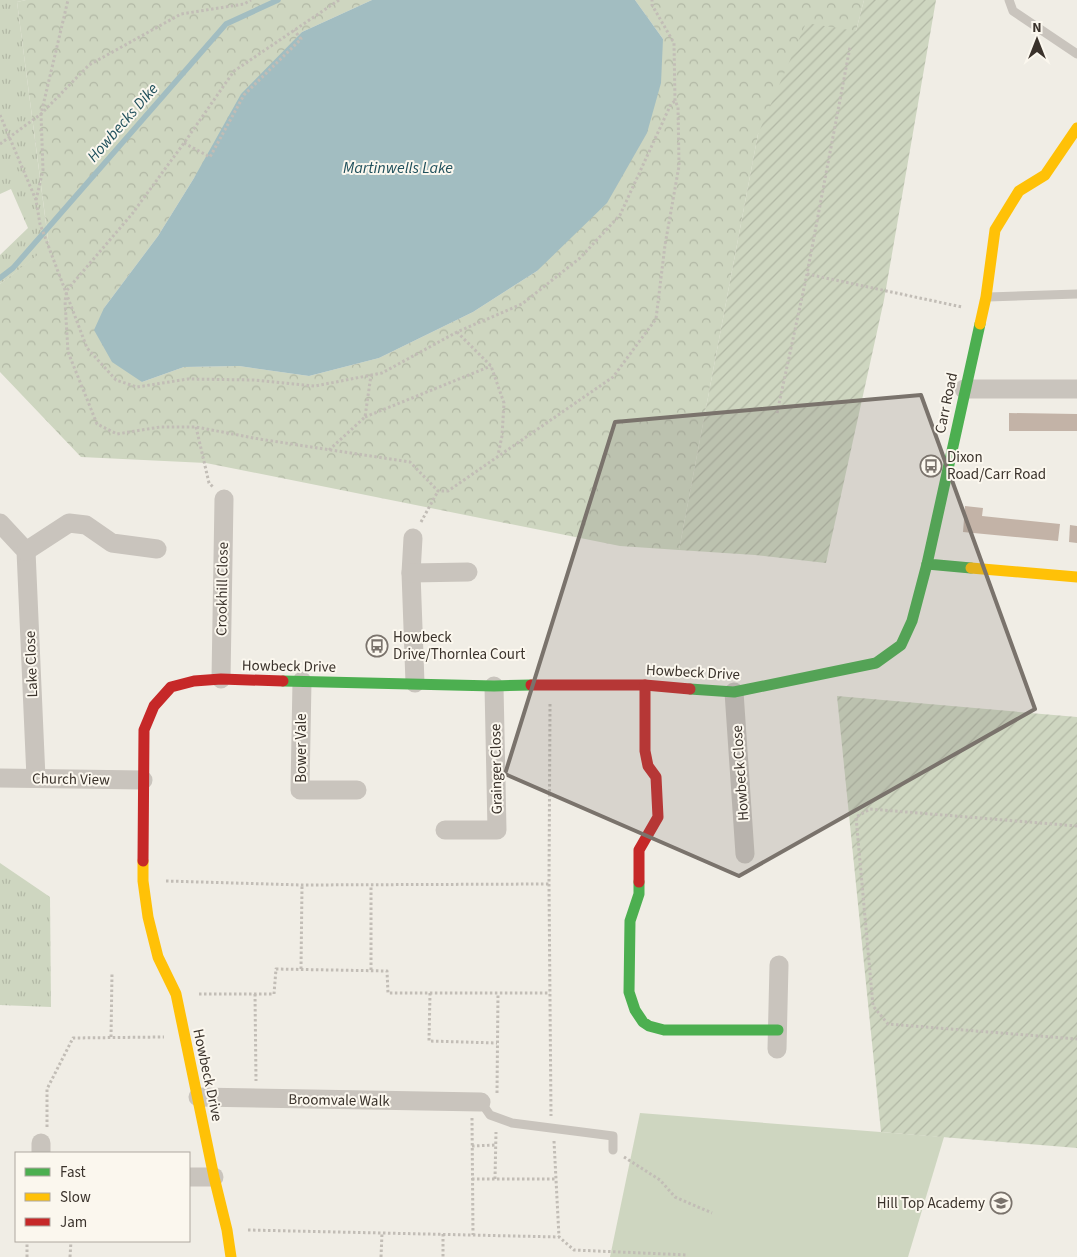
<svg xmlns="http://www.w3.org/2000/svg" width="1077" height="1257" viewBox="0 0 1077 1257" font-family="'Source Sans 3',sans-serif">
	<defs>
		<pattern id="grass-tufts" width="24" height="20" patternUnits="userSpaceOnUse" patternTransform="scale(1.25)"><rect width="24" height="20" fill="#ced6c0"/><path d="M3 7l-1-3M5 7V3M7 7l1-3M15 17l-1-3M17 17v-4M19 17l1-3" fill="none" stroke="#b2b8a5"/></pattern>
		<pattern id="forest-crowns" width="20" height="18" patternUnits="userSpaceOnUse" patternTransform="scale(1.25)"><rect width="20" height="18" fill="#ced6c0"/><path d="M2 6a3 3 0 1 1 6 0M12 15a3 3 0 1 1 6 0" fill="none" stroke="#b2b8a5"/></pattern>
		<pattern id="garden-furrows" width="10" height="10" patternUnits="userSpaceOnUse" patternTransform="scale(1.25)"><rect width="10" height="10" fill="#ced6c0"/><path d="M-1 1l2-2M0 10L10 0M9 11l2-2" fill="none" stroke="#b2b8a5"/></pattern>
	</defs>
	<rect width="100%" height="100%" fill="#f0ede5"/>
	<g fill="url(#grass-tufts)">
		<polygon points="0,0 26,0 17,2 49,247 0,284 0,255 28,228 11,189 0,194"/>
		<polygon points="0,863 50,897 51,1007 0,1005"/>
	</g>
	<polygon fill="url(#forest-crowns)" points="26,0 372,0 302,32 194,178 158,236 104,308 142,382 184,367 239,366 309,376 379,358 473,312 537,271 663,39 635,0 864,0 856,31 758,134 679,550 620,546 206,463 81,457 0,372 0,284 49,246 17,2"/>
	<polygon fill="#ced6c0" points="640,1113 944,1137 908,1257 610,1257"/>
	<g fill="url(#garden-furrows)">
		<polygon points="864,0 936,0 884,300 826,563 755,555 679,550 758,134 806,23 856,31"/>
		<polygon points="837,696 1077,717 1077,1148 881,1132"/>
	</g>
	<polygon fill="#a2bdc1" points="372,0 635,0 663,39 661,83 647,133 607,203 537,271 473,312 379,358 309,376 239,366 184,367 142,382 112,362 94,330 104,308 158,236 194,178 241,94 302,32"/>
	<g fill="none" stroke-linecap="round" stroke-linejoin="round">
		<polyline stroke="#a2bdc1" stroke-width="5.5" points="0,278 13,268 226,24 278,0"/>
	</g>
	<g fill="#c3b3a7">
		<polygon points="1009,413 1077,414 1077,431 1009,431"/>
		<polygon points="965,506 983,508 982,516 1060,524 1058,541 963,532"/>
		<polygon points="1070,525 1077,526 1077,543 1069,542"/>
	</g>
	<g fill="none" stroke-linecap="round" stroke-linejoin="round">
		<g stroke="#c2bdb6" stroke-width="3" stroke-dasharray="2.5 2.5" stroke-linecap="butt">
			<polyline points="339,0 234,71 184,143 132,214 67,290 65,301 68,352 97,424 117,434 160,427 196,427 259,439 410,462 438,491 448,491 613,377 656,319 665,245 679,166 678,107 675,101 674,43 652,5 652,0"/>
			<polyline points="0,115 36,200 40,224 87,348 116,380 137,387 188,379 254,380 315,386 382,373 457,332 522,304 580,258 620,215 671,104 675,101"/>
			<polyline points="184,143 210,157 244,95 301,39 294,30"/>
			<polyline points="0,144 41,114 89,65 181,14 244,4 251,0"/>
			<polyline points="36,200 43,170 41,114 68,0"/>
			<polyline points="807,274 962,307"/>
			<polyline points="457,332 491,366 504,403 502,436 498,455"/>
			<polyline points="777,413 807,274 850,47"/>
			<polyline points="365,417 491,366"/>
			<polyline points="196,427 209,483 213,487"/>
			<polyline points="329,450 365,417 371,375"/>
			<polyline points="421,522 438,491"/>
			<polyline points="550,704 549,884 551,1116"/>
			<polyline points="1077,826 870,809 856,817 873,1006 888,1024 1077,1039"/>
			<polyline points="166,881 302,885 549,884"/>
			<polyline points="301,969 302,885"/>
			<polyline points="371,970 371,885"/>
			<polyline points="430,993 429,1041 497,1043"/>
			<polyline points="199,994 274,994 276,969 387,971 388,993 550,993"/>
			<polyline points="255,994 256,1081"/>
			<polyline points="111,1037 112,973"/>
			<polyline points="497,1093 498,993"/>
			<polyline points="472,1118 473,1235"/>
			<polyline points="47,1127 47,1089 73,1038 164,1037"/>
			<polyline points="554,1141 559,1237"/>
			<polyline points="472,1146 496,1145"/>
			<polyline points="624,1157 660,1180 675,1197 712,1213"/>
			<polyline points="472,1179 556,1179"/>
			<polyline points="495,1179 496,1132"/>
			<polyline points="248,1230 559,1237 574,1250 688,1255"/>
			<polyline points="443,1234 443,1257"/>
			<polyline points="27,1257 27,1241"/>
			<polyline points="70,1257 71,1241"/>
			<polyline points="381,1257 382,1233"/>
		</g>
		<g stroke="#c9c4bd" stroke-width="9">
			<polyline points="1009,0 1013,11 1077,54"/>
			<polyline points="988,297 1077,294"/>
			<polyline points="481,1102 490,1115 512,1123 613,1136 613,1150"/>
		</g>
		<g stroke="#c9c4bd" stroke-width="19">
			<polyline points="964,389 1077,389"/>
			<polyline points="0,523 26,551 36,778"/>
			<polyline points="413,538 411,573 415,683"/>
			<polyline points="26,551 69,523 86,525 112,543 157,549"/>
			<polyline points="411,573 468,572"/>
			<polyline points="221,679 224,499"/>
			<polyline points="302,681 300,790 357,790"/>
			<polyline points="734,692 745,854"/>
			<polyline points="0,778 143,780"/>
			<polyline points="445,830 497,830 494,686"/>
			<polyline points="777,1049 779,965"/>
			<polyline points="198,1097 481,1102"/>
			<polyline points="41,1153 41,1143"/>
			<polyline points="189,1177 214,1177"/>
		</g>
		<g stroke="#4caf50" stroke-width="11">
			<polyline points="971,568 927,564 980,324"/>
			<polyline points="283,681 494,686 531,685"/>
			<polyline points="690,689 734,692 876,663 901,645 912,621 927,564"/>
			<polyline points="639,882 639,894 630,921 629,992 635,1010 643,1022 649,1026 664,1030 778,1030"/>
		</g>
		<g stroke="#ffc107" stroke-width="11">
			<polyline points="980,324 986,297 995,230 1019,191 1045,175 1077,128"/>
			<polyline points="971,568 1077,577"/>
			<polyline points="143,861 143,881 148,917 158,957 176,994 214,1177 227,1230 231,1257"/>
		</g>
		<g stroke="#c62828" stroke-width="11">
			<polyline points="531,685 645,685 690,689"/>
			<polyline points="143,861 144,730 154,706 171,687 194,681 221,679 283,681"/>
			<polyline points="639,882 639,850 658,817 656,777 648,766 645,751 645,685"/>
		</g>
	</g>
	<path fill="#7a736c" fill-opacity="0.2" stroke="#7a736c" stroke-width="4" stroke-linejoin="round" d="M 921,395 L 1035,709 L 739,876 L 505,774 L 615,422 Z"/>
	<defs>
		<g id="bus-ring" transform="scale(1.125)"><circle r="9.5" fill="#fbf7ee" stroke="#7a736c" stroke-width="1.5"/><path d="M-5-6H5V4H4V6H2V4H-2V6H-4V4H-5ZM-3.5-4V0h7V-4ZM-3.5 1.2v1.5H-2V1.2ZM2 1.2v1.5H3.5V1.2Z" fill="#7a736c"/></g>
		<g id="school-ring" transform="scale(1.125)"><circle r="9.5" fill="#fbf7ee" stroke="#7a736c" stroke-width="1.5"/><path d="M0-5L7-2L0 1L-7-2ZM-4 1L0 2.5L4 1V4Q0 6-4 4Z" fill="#7a736c"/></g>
	</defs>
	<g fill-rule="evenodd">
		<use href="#bus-ring" x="931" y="466"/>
		<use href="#bus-ring" x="377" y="646"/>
		<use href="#school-ring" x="1001" y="1203"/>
	</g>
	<g text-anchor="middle" stroke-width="4" stroke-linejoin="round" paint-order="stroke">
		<g font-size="15" fill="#3a322b" stroke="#fbf7ee">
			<text transform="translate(946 403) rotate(-78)" y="5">Carr Road</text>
			<text transform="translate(222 589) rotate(-89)" y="5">Crookhill Close</text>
			<text transform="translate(31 664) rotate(-92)" y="5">Lake Close</text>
			<text transform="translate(289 666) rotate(1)" y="5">Howbeck Drive</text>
			<text transform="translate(693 672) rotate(3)" y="5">Howbeck Drive</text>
			<text transform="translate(301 748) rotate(-90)" y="5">Bower Vale</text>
			<text transform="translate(496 769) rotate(-91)" y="5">Grainger Close</text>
			<text transform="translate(740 773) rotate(-94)" y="5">Howbeck Close</text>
			<text transform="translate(71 779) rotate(1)" y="5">Church View</text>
			<text transform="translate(208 1075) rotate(78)" y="5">Howbeck Drive</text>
			<text transform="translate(339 1100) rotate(1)" y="5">Broomvale Walk</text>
		</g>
		<g font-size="15" fill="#3a322b" stroke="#fbf7ee" text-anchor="start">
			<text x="947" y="462">Dixon<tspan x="947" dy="17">Road/Carr Road</tspan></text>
			<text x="393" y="642">Howbeck<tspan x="393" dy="17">Drive/Thornlea Court</tspan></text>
			<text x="985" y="1208" text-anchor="end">Hill Top Academy</text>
		</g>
		<g font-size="16" font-style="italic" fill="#20505c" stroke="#fbf7ee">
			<text transform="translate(122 122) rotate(-49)" y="6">Howbecks Dike</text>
			<text x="398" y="173">Martinwells Lake</text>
		</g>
	</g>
	<rect x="15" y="1152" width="175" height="90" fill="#fbf7ee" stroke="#aea8a0"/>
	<rect x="25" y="1168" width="25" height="8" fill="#4caf50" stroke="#aea8a0"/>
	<text x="60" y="1177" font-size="15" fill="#3a322b">Fast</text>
	<rect x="25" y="1193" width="25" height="8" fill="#ffc107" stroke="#aea8a0"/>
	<text x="60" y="1202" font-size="15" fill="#3a322b">Slow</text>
	<rect x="25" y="1218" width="25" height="8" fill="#c62828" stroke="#aea8a0"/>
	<text x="60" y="1227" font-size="15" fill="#3a322b">Jam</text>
	<g transform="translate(1037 40)" stroke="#fbf7ee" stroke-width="4" paint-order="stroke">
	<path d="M0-4L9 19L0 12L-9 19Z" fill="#3a322b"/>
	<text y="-8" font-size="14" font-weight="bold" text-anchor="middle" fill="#3a322b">N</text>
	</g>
</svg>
